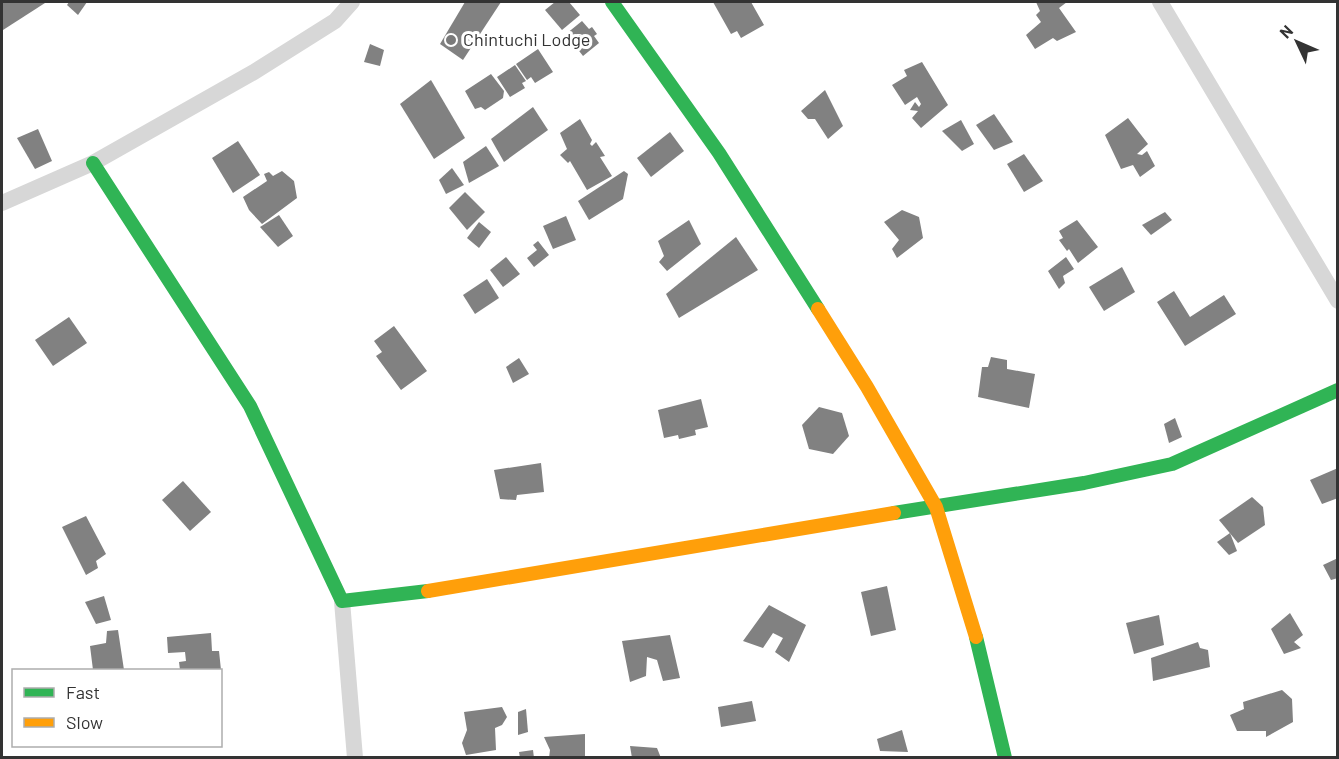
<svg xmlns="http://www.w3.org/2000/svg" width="1339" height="759" viewBox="0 0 1339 759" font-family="Barlow,sans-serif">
	<rect width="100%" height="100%" fill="#fff"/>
	<g fill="#818181">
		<polygon points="2,2 44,2 45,3 3,30"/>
		<polygon points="69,2 87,2 78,15 67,5"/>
		<polygon points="465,2 501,2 463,60 440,44"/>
		<polygon points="555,2 569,2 580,15 562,30 545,10"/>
		<polygon points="713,2 751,2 764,25 741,38 737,31 731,34"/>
		<polygon points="1036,2 1067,2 1059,8 1076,32 1057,41 1053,38 1035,49 1026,35 1041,22 1036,15 1040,11"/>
		<polygon points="582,21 589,29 592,27 597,34 594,36 599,43 583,56 566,34"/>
		<polygon points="370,44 384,50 380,66 364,62"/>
		<polygon points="538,49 553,72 535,83 531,77 527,80 516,64"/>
		<polygon points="922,62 948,105 921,128 912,118 918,111 910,110 915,102 919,107 921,104 917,97 905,105 892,85 907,76 904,70"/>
		<polygon points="515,65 526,81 522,83 525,88 510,97 497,77"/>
		<polygon points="491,74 504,91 503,98 485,110 481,107 475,109 465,91"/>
		<polygon points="431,80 465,138 434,159 400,104"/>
		<polygon points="825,90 843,126 828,139 815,119 808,119 801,111"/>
		<polygon points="533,107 548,130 504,162 491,139"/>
		<polygon points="994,114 1013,142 994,150 976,125"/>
		<polygon points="1128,118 1148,144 1137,154 1142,155 1147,151 1155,166 1140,177 1133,165 1121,169 1105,135"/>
		<polygon points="580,119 592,140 590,144 592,146 596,142 605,156 600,157 612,176 587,190 570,161 568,163 560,155 567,149 560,133"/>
		<polygon points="961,120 974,144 962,151 942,131"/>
		<polygon points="38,129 52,161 35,169 17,138"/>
		<polygon points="670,132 684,151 651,177 637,158"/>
		<polygon points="238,141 260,175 233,193 212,158"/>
		<polygon points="486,146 499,166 469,183 463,162"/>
		<polygon points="1024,154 1043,181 1024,192 1007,164"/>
		<polygon points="452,168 464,185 446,194 439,180"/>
		<polygon points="282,171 294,181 297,198 262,224 249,210 243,197 267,181 264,174 269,172 273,176"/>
		<polygon points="624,171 628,174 623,199 589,220 578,201"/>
		<polygon points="465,192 485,212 467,230 449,208"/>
		<polygon points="902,210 919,217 923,238 897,258 892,249 899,240 884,222"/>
		<polygon points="1165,212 1172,220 1151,235 1142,225"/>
		<polygon points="279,215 293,236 278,247 260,227"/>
		<polygon points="566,216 576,240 553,249 543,226"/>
		<polygon points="689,220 701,244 667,271 659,262 664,256 658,241"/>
		<polygon points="1077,220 1098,247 1078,263 1069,249 1067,251 1059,240 1063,238 1059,231"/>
		<polygon points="479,222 491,232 479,248 467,238"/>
		<polygon points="736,237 758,270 679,318 666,294"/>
		<polygon points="538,241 549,255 534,267 527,258 537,250 533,245"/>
		<polygon points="506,257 520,274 503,287 490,270"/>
		<polygon points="1066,257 1074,269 1063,276 1065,283 1059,289 1048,271"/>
		<polygon points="1122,267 1135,292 1104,311 1089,287"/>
		<polygon points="487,279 499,298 475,314 463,295"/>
		<polygon points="1174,291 1190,317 1224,295 1236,314 1185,346 1157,302"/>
		<polygon points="69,317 87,343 53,366 35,340"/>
		<polygon points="394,326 427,371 401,390 376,356 382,352 374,341"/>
		<polygon points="991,357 1007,360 1007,369 1035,374 1029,408 978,397 982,367 988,367"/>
		<polygon points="519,358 529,374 513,383 506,367"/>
		<polygon points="701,399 708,427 695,430 696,435 679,439 678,435 664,438 658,410"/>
		<polygon points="819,407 842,413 849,436 833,454 809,449 802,425"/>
		<polygon points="1175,418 1182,437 1169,443 1164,424"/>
		<polygon points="541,463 544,492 517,495 516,500 500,499 494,470"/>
		<polygon points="1338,468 1338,498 1322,504 1310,480"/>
		<polygon points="183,481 211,512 190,531 162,500"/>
		<polygon points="1252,497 1263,507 1265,525 1238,543 1219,520"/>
		<polygon points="86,516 106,554 96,561 98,568 86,575 62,527"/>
		<polygon points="1230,533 1237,551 1229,555 1217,542"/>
		<polygon points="1338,558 1338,578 1331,580 1323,565"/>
		<polygon points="887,586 896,630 871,636 861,592"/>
		<polygon points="104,596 111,620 96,624 85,602"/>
		<polygon points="769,605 806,625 789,662 775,652 783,638 773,633 763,648 743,641"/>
		<polygon points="1290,613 1303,635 1294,642 1301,648 1284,654 1271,629"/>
		<polygon points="1159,615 1164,645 1134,654 1126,623"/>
		<polygon points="118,630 124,670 93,670 90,646 106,643 107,631"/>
		<polygon points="211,633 212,651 219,651 221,670 180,670 179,662 186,661 185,652 168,653 167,637"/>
		<polygon points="670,635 680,678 663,681 657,660 647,657 646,676 630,682 622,641"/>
		<polygon points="1198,642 1200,648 1208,650 1210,667 1153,681 1151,658"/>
		<polygon points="1282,690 1292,699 1293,722 1266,737 1266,731 1237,731 1230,715 1244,709 1243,702"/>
		<polygon points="752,701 756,721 721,727 718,707"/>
		<polygon points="502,707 507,717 502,725 495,728 496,750 466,755 462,743 467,730 464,712"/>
		<polygon points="526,709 528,732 518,735 518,712"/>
		<polygon points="902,730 908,752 880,751 877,739"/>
		<polygon points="585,734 585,758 549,758 550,750 544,737"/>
		<polygon points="630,746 657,748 661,758 632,758"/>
		<polygon points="533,750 534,758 520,758 519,752"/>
	</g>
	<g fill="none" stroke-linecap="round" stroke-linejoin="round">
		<g stroke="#d7d7d7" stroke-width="16">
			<polyline points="1160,2 1338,301"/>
			<polyline points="2,203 93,163 254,72 335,21 352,2"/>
			<polyline points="342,601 355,758"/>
		</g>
		<g stroke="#30b455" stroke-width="14">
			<polyline points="612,2 719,153 818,309"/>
			<polyline points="93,163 250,406 342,601 428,591"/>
			<polyline points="894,513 1084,483 1172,464 1338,390"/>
			<polyline points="976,637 1005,758"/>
		</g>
		<g stroke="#ff9f0a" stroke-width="14">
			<polyline points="818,309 867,387 936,507 976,637"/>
			<polyline points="428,591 894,513"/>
		</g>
	</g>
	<circle fill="#7a7a7a" stroke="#fff" stroke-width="2" cx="451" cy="40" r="6"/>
	<g text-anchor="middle" stroke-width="6" stroke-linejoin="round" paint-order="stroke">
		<g font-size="18" fill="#333" stroke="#fff" text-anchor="start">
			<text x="463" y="46">Chintuchi Lodge</text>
		</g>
	</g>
	<rect width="1339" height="759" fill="none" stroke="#333333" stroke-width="6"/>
	<rect x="12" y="669" width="210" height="78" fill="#ffffff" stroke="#adadad" stroke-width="1.5"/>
	<rect x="24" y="688" width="30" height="9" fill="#30b455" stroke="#adadad" stroke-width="1.5"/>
	<text x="66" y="699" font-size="18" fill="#333333">Fast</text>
	<rect x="24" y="718" width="30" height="9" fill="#ff9f0a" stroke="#adadad" stroke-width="1.5"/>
	<text x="66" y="729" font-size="18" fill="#333333">Slow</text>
	<g transform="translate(1297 42) rotate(314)" stroke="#ffffff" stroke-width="4.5" paint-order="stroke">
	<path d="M0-4.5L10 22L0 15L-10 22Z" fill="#333333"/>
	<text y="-9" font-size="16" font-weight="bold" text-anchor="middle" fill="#333333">N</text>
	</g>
</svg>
